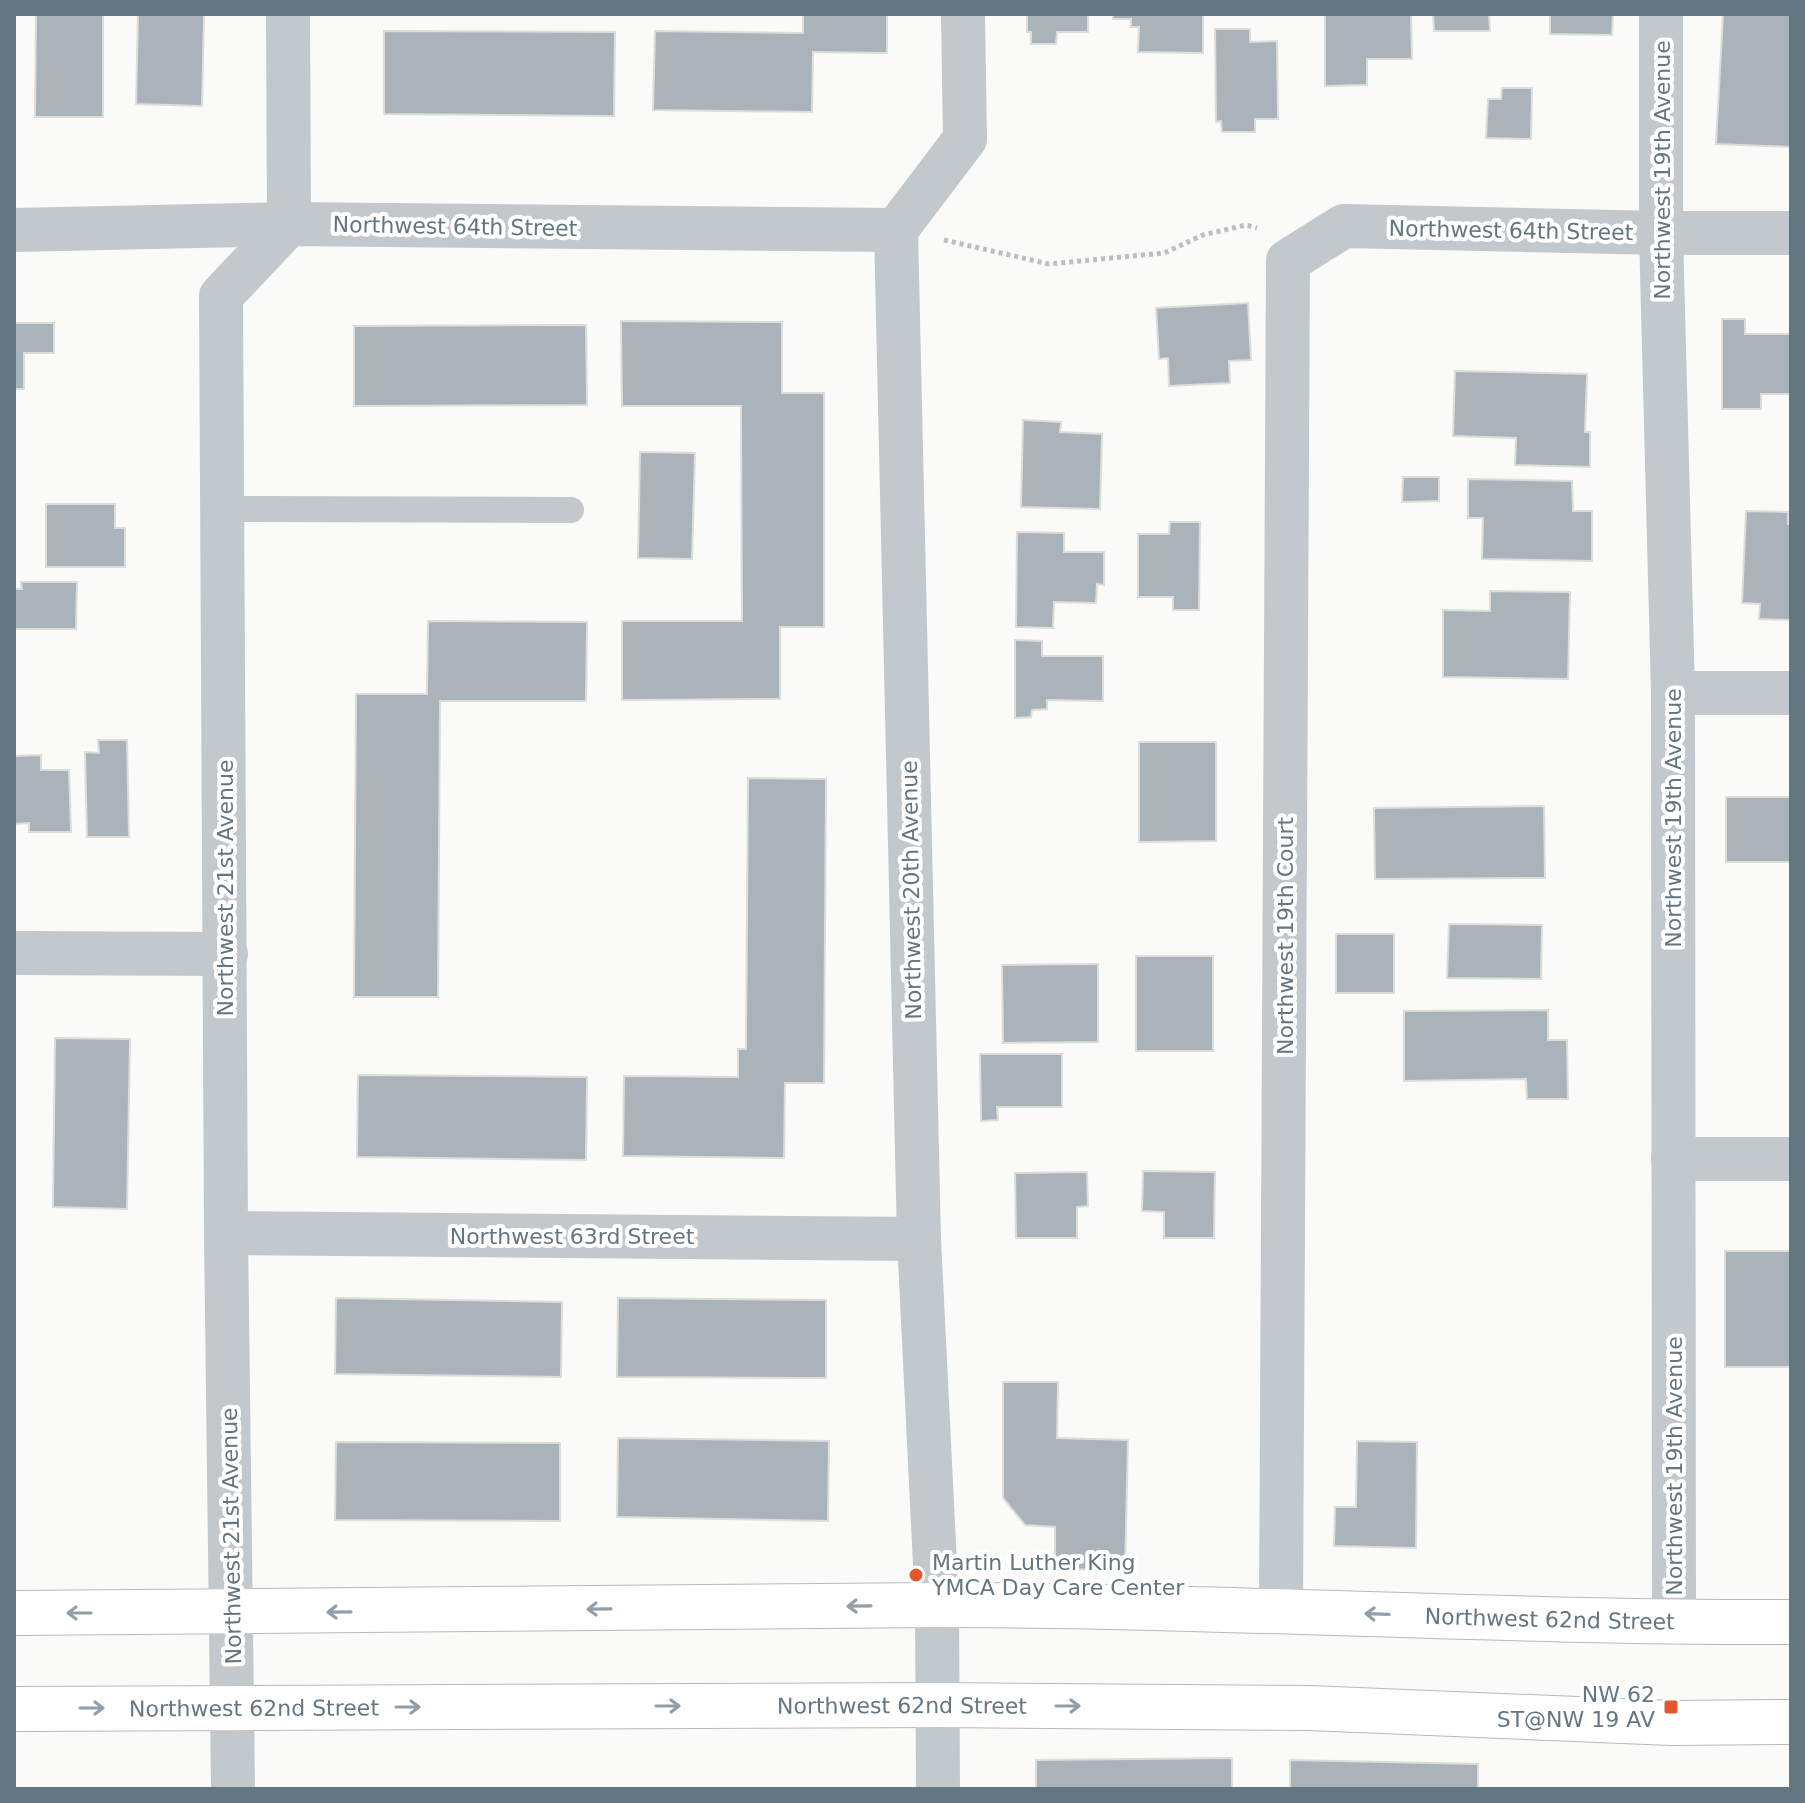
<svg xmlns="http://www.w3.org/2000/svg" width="1805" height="1803" viewBox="0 0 1805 1803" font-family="'DejaVu Sans',sans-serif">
	<rect width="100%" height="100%" fill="#fafaf8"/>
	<g fill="#aab3b9" stroke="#dcdcda" stroke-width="2">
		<polygon points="36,14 103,14 103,117 35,117"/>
		<polygon points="138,14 204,14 202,106 136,104"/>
		<polygon points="803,14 887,14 887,53 813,52 812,112 653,110 655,31 803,33"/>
		<polygon points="1027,14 1088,14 1088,32 1057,32 1056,44 1031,44 1031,32 1027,32"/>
		<polygon points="1113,14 1203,14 1203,53 1138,52 1139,27 1131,27 1131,19 1113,19"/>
		<polygon points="1325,14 1411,14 1412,59 1367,59 1367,85 1325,86"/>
		<polygon points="1433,14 1489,14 1490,31 1434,31"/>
		<polygon points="1550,14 1613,14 1612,35 1550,34"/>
		<polygon points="1723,14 1791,14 1791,147 1716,144"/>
		<polygon points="1215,29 1250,29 1250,42 1277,41 1278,119 1255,119 1255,132 1222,132 1221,121 1216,122"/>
		<polygon points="384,31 615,32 614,116 384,114"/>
		<polygon points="1502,88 1532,88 1531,139 1486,138 1488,99 1501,99"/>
		<polygon points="1248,303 1251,360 1229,361 1230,383 1169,386 1168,358 1159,359 1156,308"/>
		<polygon points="1722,319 1745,319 1745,334 1791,334 1791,394 1761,394 1761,409 1722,409"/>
		<polygon points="621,321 782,322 782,393 824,393 824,627 780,627 780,699 622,700 622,621 742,621 741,406 622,406"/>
		<polygon points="14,323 54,323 54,353 24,353 24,389 14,389"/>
		<polygon points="586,325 587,405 354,406 354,326"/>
		<polygon points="1455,371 1587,374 1585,432 1590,432 1590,467 1515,465 1516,438 1453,436"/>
		<polygon points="1023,420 1061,422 1060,432 1102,434 1100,509 1021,507"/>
		<polygon points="640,452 695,453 692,559 638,558"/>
		<polygon points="1403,477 1439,477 1439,501 1402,502"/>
		<polygon points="1468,479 1572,481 1573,511 1592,511 1592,561 1482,559 1483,518 1468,518"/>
		<polygon points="46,504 115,504 115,528 125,528 125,567 46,567"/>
		<polygon points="1746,511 1788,512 1788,524 1791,524 1791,620 1759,619 1760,604 1742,603"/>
		<polygon points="1170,522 1200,522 1199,610 1173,610 1173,597 1138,597 1138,534 1169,534"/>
		<polygon points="1017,532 1064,533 1064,552 1104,552 1104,585 1097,584 1096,603 1054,602 1053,628 1016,627"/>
		<polygon points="21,582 77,582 76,629 14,629 14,589 22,589"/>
		<polygon points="1490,591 1570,592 1568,679 1443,677 1443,610 1490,611"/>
		<polygon points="428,621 587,622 586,701 440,701 438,997 354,997 356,694 427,694"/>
		<polygon points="1015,640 1042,641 1042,656 1103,656 1103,701 1047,700 1047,709 1032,710 1031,717 1015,718"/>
		<polygon points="98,740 127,740 129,837 87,837 85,752 99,753"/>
		<polygon points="1139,742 1216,742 1216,841 1139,842"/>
		<polygon points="41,755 41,770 69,770 71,832 29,832 29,823 14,824 14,756"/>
		<polygon points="748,778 826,779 824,1083 785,1083 784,1158 623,1156 624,1076 738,1077 738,1049 746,1049"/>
		<rect x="1726" y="797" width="65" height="65"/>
		<polygon points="1544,806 1545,878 1375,879 1374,808"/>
		<polygon points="1449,924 1542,925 1541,979 1447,978"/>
		<rect x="1336" y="934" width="58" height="59"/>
		<rect x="1136" y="956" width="77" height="95"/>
		<polygon points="1098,964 1098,1042 1003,1043 1002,965"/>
		<polygon points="1548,1010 1548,1040 1567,1040 1568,1099 1527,1099 1526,1079 1404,1081 1404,1011"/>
		<polygon points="55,1038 130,1039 127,1209 53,1207"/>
		<polygon points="980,1054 1062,1054 1062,1107 997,1107 998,1120 981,1121"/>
		<polygon points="358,1075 587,1077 586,1160 357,1157"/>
		<polygon points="1143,1171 1215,1172 1214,1238 1164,1238 1164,1212 1142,1211"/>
		<polygon points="1087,1172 1088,1206 1077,1207 1077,1238 1016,1238 1015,1173"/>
		<rect x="1725" y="1251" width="65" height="116"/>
		<polygon points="336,1298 562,1302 561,1377 335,1374"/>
		<polygon points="618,1298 826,1300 826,1378 617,1377"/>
		<polygon points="1003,1382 1058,1382 1057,1438 1128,1440 1125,1570 1055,1569 1055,1527 1025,1525 1003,1498"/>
		<polygon points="618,1438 829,1441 828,1521 617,1517"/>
		<polygon points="1357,1441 1417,1442 1416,1548 1334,1546 1335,1507 1356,1507"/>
		<polygon points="336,1442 560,1443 560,1521 335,1520"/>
		<polygon points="1232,1758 1232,1789 1036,1789 1036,1760"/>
		<polygon points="1290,1760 1478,1764 1478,1789 1290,1789"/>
	</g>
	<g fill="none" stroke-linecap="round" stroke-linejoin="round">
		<g stroke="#b3babf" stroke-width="46">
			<g id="secondary">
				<path id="s1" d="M 14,1613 C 321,1613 627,1605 934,1605 C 1220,1605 1505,1623 1791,1622"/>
				<path id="s2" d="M 14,1709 L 937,1705 L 1309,1708 L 1672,1723 L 1791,1722"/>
			</g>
		</g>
		<polyline stroke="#bbbfc2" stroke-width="5" stroke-dasharray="4 4" stroke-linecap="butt" points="944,240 1049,264 1164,253 1203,235 1246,225 1257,228"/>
		<polyline stroke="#c3c8cc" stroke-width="26" points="222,509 571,510"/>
		<g stroke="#c3c8cc" stroke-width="44">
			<polyline points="1661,14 1661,233 1673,693 1674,1622"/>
			<polyline points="14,230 289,224 896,230"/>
			<polyline points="1673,693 1791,693"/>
			<polyline points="14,953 226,954"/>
			<polyline points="1673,1159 1791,1159"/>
			<polyline points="226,1233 919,1239"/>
			<polyline points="1281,1611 1288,261 1344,226 1661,233 1791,233"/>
			<polyline points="233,1789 226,1233 221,296 289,224 288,14"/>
			<polyline points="938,1789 937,1605 919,1239 896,230 965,139 963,14"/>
		</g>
		<use href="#secondary" stroke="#fff" stroke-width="44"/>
	</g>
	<defs><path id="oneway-shaft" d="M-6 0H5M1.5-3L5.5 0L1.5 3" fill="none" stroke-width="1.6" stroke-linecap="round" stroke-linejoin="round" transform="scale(2)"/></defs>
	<g stroke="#939fa8">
		<use href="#oneway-shaft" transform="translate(859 1606) rotate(179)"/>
		<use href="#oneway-shaft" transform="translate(599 1609) rotate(179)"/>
		<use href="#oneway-shaft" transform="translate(339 1612) rotate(179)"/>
		<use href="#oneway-shaft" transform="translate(79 1613) rotate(-180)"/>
		<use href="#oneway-shaft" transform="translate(1377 1614) rotate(-178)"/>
		<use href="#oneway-shaft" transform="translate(668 1706)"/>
		<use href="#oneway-shaft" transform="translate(1068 1706)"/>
		<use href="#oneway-shaft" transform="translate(408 1707)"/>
		<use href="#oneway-shaft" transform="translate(92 1708)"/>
	</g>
	<g fill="#e4572e" stroke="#fff" stroke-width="3">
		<circle cx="916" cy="1575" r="8"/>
		<rect x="1663" y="1699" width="16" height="16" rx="4"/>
	</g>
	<g text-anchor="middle" stroke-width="8" stroke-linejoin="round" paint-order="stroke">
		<g font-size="22" fill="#657683" stroke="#fff">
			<text transform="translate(1662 170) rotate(-90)" y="8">Northwest 19th Avenue</text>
			<text transform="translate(455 226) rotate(1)" y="8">Northwest 64th Street</text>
			<text transform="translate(1511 230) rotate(1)" y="8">Northwest 64th Street</text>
			<text transform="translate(1673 818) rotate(-90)" y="8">Northwest 19th Avenue</text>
			<text transform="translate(225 888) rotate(-90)" y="8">Northwest 21st Avenue</text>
			<text transform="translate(911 890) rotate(-91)" y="8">Northwest 20th Avenue</text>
			<text transform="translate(1285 936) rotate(-90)" y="8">Northwest 19th Court</text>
			<text x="572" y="1244">Northwest 63rd Street</text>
			<text transform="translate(1674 1466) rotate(-90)" y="8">Northwest 19th Avenue</text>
			<text transform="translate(231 1536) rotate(-91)" y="8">Northwest 21st Avenue</text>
			<text dy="8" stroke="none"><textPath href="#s1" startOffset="1536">Northwest 62nd Street</textPath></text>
			<text dy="8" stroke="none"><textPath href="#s2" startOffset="888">Northwest 62nd Street</textPath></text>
			<text dy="8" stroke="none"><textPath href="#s2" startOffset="240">Northwest 62nd Street</textPath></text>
		</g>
		<g font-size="22" fill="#657683" stroke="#fff" text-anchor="start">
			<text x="932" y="1570">Martin Luther King<tspan x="932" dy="25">YMCA Day Care Center</tspan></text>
			<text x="1655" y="1702" text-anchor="end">NW 62<tspan x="1655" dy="25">ST@NW 19 AV</tspan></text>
		</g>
	</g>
	<rect width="1805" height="1803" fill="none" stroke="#657683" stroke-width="32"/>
</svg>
